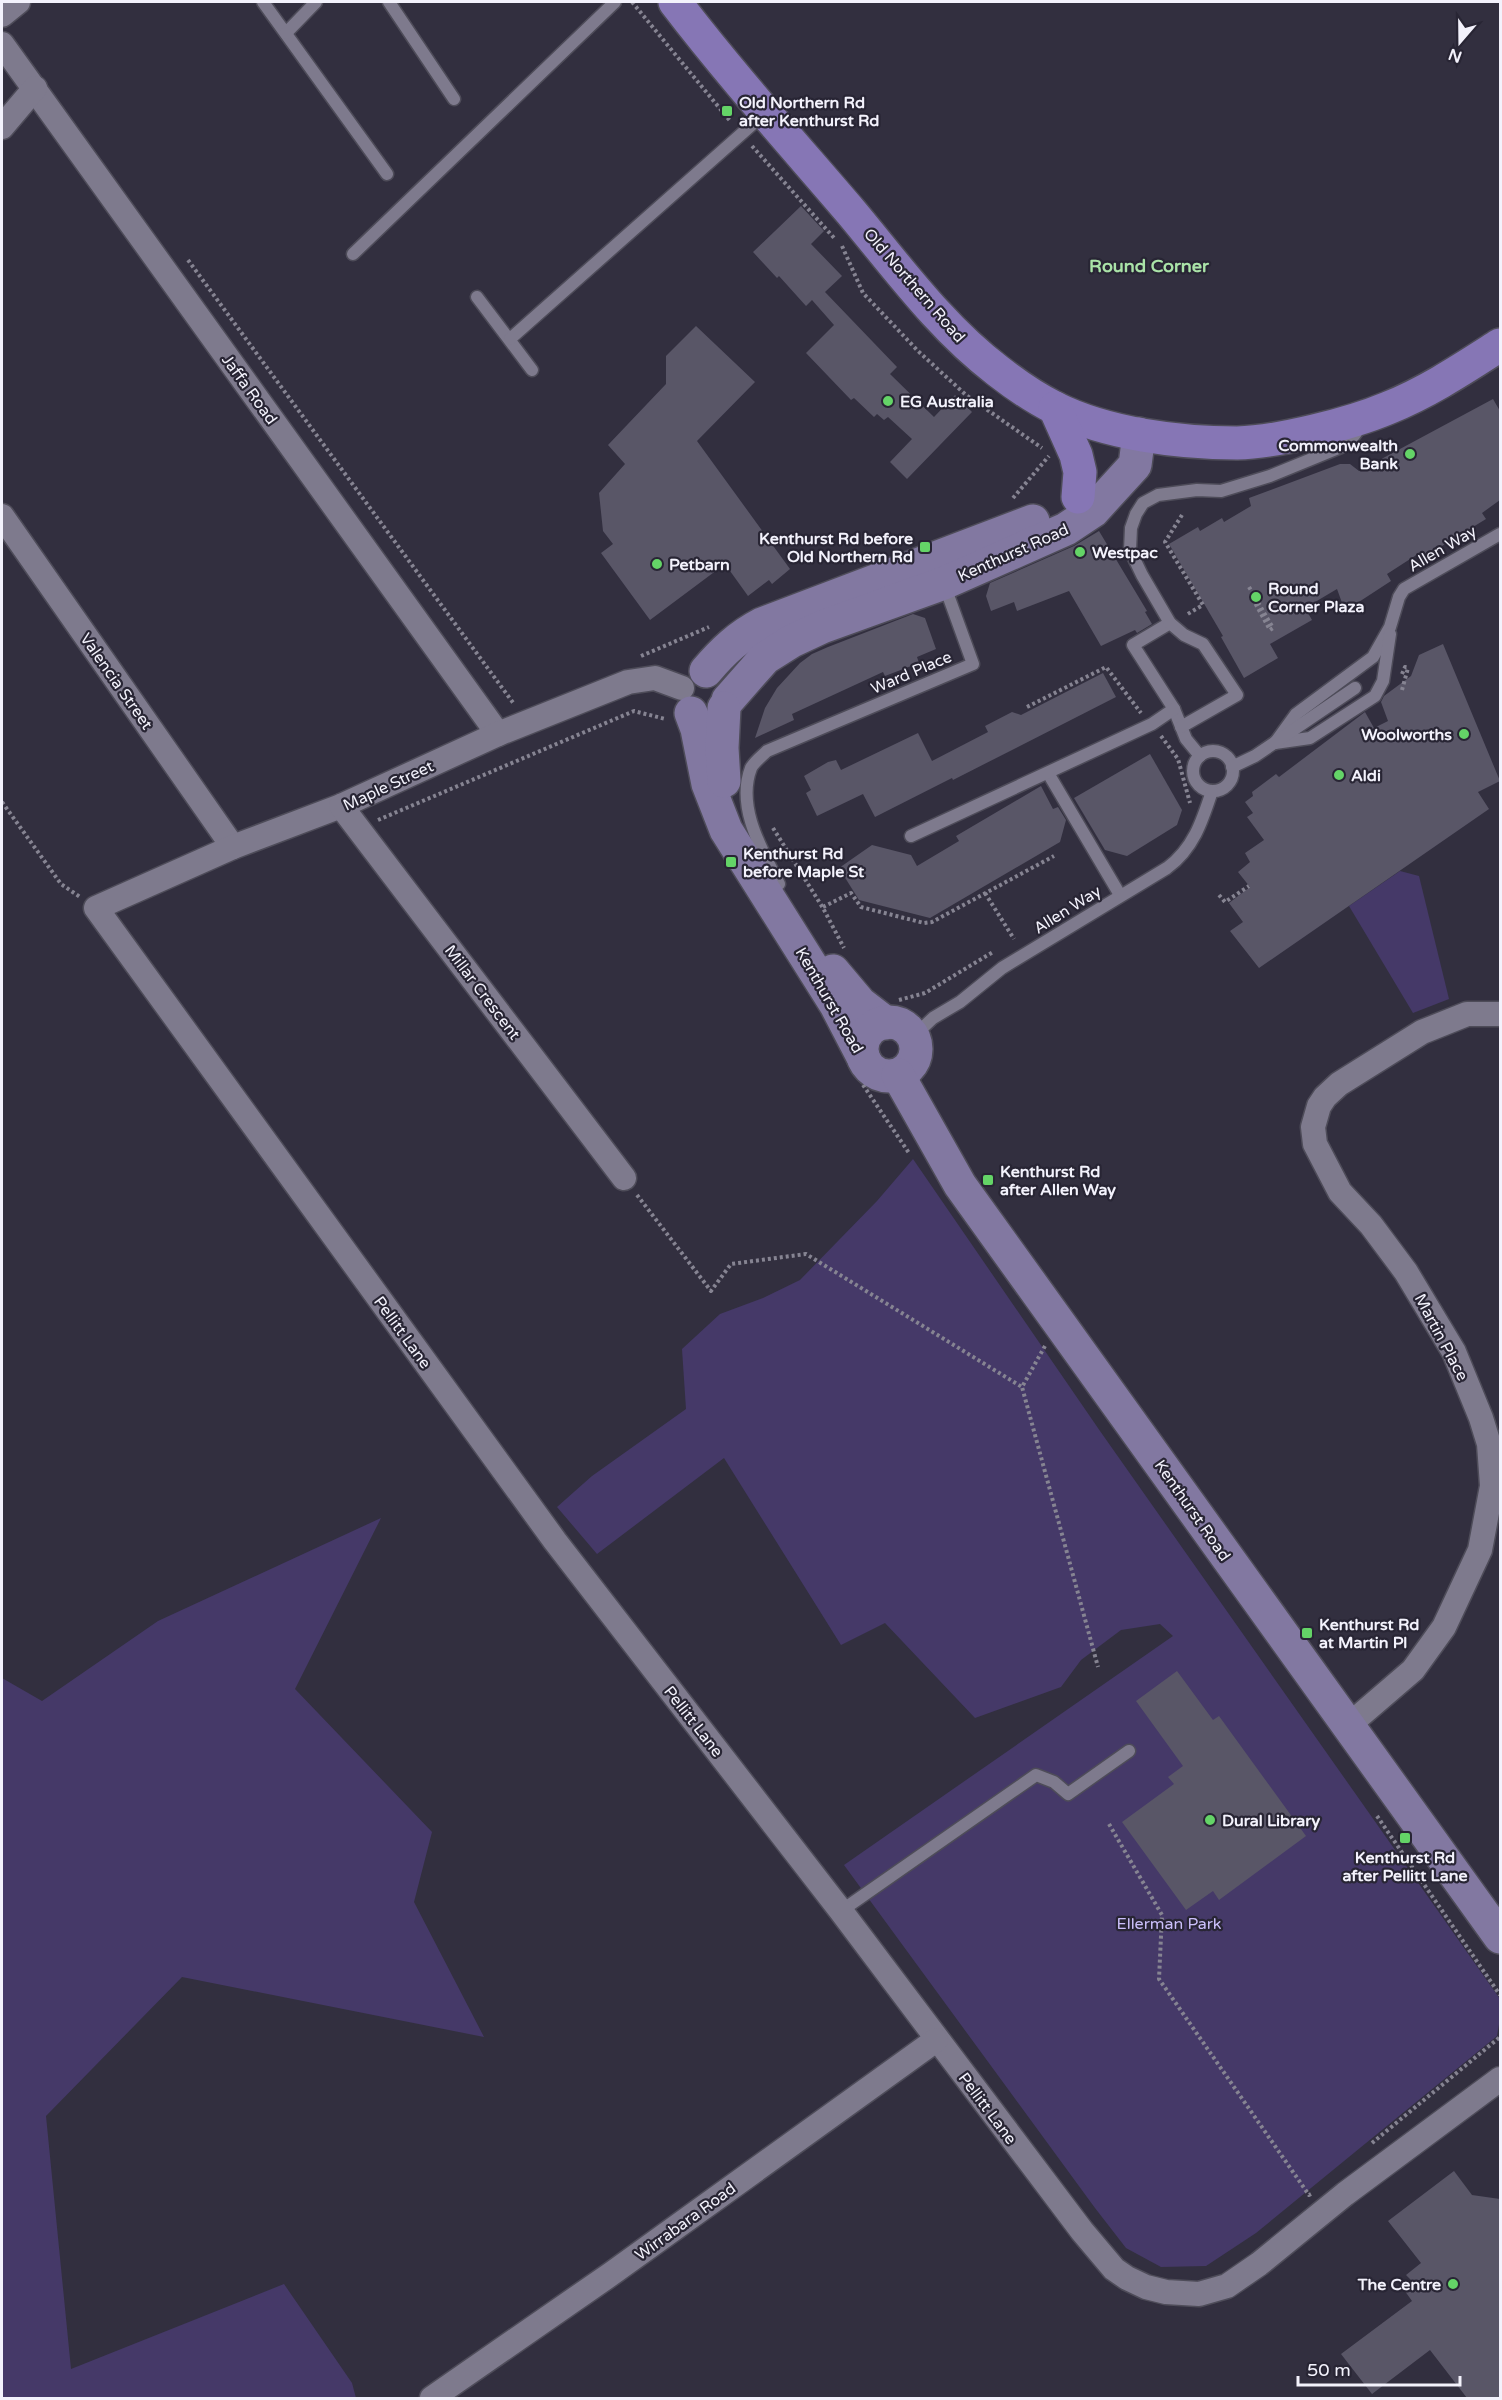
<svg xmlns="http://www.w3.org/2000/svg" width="1502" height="2400" viewBox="0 0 1502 2400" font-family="'Varela Round',sans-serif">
	<rect width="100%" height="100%" fill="#322f3f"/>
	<g fill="#453968">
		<polygon points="1400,871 1419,876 1449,999 1413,1013 1349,906"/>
		<polygon points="913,1159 1100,1431 1500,1999 1500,2019 1497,2036 1256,2233 1206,2266 1161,2267 1126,2248 1095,2208 844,1865 1173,1636 1160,1624 1121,1630 1081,1660 1061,1687 975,1718 885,1623 841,1645 724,1458 597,1554 557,1507 592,1476 686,1409 682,1349 720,1314 763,1298 800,1280 877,1201"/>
		<polygon points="381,1518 295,1689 432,1832 414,1902 484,2037 182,1977 46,2116 71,2369 284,2284 352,2383 356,2398 2,2398 2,1678 42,1701 158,1621"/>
	</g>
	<g fill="#595667">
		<polygon points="801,206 824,231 811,244 842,276 825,292 897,367 890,374 934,417 955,395 972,412 907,479 890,462 912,439 888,417 884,420 877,414 874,417 854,398 851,400 806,353 834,325 812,300 806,306 779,276 777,278 753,252"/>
		<polygon points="696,326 755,382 697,441 790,569 772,584 769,580 748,596 725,564 650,620 601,553 613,544 603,531 599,493 625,464 608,445 666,384 666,356"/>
		<polygon points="1493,399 1500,411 1500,500 1482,513 1486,519 1424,557 1421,552 1387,574 1391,581 1345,611 1337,589 1305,608 1312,620 1270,644 1278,658 1244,678 1221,637 1223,636 1169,544 1198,527 1200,531 1222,518 1224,522 1251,506 1249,498 1340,464 1350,464 1359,471"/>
		<polygon points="1099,531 1147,611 1145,612 1152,624 1137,633 1135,630 1101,646 1069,591 1017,611 1014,602 991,611 986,596 990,583 1074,546"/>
		<polygon points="913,614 925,618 936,649 917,657 919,663 885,676 883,672 792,714 794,720 755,738 765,708 777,688 800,663 812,654 828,647"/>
		<polygon points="1443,644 1500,781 1478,792 1489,809 1259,968 1230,931 1243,922 1229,903 1250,887 1238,872 1250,862 1245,853 1264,840 1247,817 1253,813 1245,802 1253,796 1252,792 1276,774 1279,777 1365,712 1374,728 1388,721 1381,702 1384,696 1411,676 1419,655"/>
		<polygon points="1103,673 1116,697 953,780 952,778 875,817 863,794 817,816 806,793 811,790 804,776 828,762 836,760 841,770 918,733 932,761 988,732 985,726 1012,712 1021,715"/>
		<polygon points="1150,754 1182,810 1177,825 1127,856 1105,850 1074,798"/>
		<polygon points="1041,786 1053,809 1058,807 1066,820 1060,842 930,918 859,900 839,868 872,845 911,855 917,866 959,841 956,836"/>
		<polygon points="1177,1671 1213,1720 1219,1716 1306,1836 1219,1900 1213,1891 1186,1910 1122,1822 1174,1784 1168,1777 1183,1766 1136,1701"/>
		<polygon points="1454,2171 1472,2195 1500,2199 1500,2398 1467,2398 1430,2350 1372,2394 1341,2354 1412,2301 1402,2287 1411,2280 1406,2275 1421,2263 1388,2221"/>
	</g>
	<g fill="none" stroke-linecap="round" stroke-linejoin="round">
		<g stroke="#4e4c59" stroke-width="15">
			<g id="service">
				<polyline points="263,2 387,174"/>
				<polyline points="389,2 454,99"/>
				<polyline points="286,33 316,2"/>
				<polyline points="353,254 615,2"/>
				<polyline points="477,297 532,370"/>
				<polyline points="510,339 765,113"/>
				<polyline points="1170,623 1133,645 1174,709 1186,739 1200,756"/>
				<polyline points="1181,727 1237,695 1203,644 1184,635 1170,623 1142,575 1130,550 1131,528 1136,514 1143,503 1158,495 1197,490 1221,491 1270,476 1341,447 1348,443 1356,433 1354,425"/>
				<polyline points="1275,743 1296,714 1373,657 1390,627 1399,597 1404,589 1500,534"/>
				<polyline points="1275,743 1310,738 1375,696 1383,681 1390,634"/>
				<circle cx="1213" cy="771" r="20"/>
				<polyline points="1232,767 1255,756 1355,688"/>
				<polyline points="1048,773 1120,895"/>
				<polyline points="911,836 1152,724 1174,709"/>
				<path d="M 779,884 C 762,850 736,807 751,768 C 754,762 762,756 767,751 L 973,664 L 944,584"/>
				<path d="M 913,1037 L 933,1018 L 960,1002 L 1002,968 L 1167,868 C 1193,849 1202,822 1212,791"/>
				<polyline points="841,1911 1036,1775 1054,1782 1068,1794 1129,1751"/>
			</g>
		</g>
		<g stroke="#4e4c59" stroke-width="27">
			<g id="minor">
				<polyline points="2,15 18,2"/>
				<polyline points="2,44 498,734"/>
				<polyline points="2,127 35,88"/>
				<polyline points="2,516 233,847"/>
				<polyline points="682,688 655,678 628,682 498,734 341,806 233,847 96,908 555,1541 841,1911 1082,2231 1114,2269 1127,2278 1146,2287 1166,2292 1199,2294 1227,2286 1259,2264 1345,2194 1500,2079"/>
				<polyline points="341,806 624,1178"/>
				<polyline points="1349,1725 1413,1670 1444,1627 1480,1550 1492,1486 1489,1444 1481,1418 1454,1352 1406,1272 1371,1225 1340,1192 1315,1144 1313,1127 1319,1106 1325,1097 1339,1084 1422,1032 1467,1014 1500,1014"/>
				<polyline points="432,2398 611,2274 936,2040"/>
			</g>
		</g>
		<g stroke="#4e4c59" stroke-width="36">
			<g id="secondary">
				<path d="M 706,671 C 723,651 739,636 762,624 L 1033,521"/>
				<polyline points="728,700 765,658 792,641 822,627 944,583 1066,529 1093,511 1135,465 1139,434"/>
				<polyline points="691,713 697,729 708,784 726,830 836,1005 864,1059"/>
				<polyline points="724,781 722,748 724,708"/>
				<polyline points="833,971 860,1003 886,1023"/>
				<circle cx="889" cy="1049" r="27"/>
				<polyline points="898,1075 960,1185 1500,1937"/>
			</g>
		</g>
		<g stroke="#4e4c59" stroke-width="36">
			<g id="primary">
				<path d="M 675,2 C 730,74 792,143 851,212 C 897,267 941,328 998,371 C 1016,385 1035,398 1055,408 C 1107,434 1179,443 1237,443 C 1278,442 1350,424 1388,408 C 1428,392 1464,368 1500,345"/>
				<polyline points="1055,408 1076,455 1080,472 1078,497"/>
			</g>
		</g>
		<g stroke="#868492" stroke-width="4" stroke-dasharray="3 3" stroke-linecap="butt">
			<polyline points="632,2 731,122"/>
			<polyline points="752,146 835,239"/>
			<polyline points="842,246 863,293 918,351 966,395 1042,448"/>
			<polyline points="188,260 514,704"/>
			<polyline points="1013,498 1049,456"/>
			<polyline points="1182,515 1165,542 1203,605 1186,615"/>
			<polyline points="1249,587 1273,628 1270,630 1254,601"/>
			<polyline points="641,656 709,627"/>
			<polyline points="1402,674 1405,667 1408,668"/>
			<polyline points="1402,690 1408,668"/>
			<polyline points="1027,707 1106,667 1141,713"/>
			<polyline points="1161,736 1178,759 1190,803"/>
			<polyline points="2,802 61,884 80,897"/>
			<polyline points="378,820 634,711 665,719"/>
			<polyline points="773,828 823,908 844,948"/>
			<polyline points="985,893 1014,939"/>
			<polyline points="1219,895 1225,902 1249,886"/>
			<polyline points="823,907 851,893 861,907 924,923 932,922 1054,856"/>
			<polyline points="899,1000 925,993 993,952"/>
			<polyline points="863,1085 909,1153"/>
			<polyline points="637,1195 711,1291 731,1264 806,1254 1022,1387"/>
			<polyline points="1045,1346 1022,1387 1098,1667"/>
			<polyline points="1377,1816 1500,1995"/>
			<polyline points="1109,1824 1162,1915 1159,1979 1309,2195 1311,2194"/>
			<polyline points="1372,2143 1500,2037"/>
		</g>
		<use href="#service" stroke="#7e7a8d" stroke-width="12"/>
		<use href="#minor" stroke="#7e7a8d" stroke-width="24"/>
		<use href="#secondary" stroke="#8278a1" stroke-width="33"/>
		<use href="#primary" stroke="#8676b5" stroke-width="33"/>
	</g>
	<g fill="#64d467" stroke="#282534" stroke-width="2">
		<rect x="721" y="105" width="12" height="12" rx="3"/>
		<circle cx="888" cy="401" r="6"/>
		<circle cx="1410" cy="454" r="6"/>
		<rect x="919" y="541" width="12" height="12" rx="3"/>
		<circle cx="1080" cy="552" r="6"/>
		<circle cx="657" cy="564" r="6"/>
		<circle cx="1256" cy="597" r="6"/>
		<circle cx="1464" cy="734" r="6"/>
		<circle cx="1339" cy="775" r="6"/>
		<rect x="725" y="856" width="12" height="12" rx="3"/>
		<rect x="982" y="1174" width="12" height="12" rx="3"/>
		<rect x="1301" y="1627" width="12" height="12" rx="3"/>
		<circle cx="1210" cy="1820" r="6"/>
		<rect x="1399" y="1832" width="12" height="12" rx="3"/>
		<circle cx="1453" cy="2284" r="6"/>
	</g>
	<g text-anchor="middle" stroke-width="4.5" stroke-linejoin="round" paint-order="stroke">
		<g font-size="16" font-weight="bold" fill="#f3f2fc" stroke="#282534" text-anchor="start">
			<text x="739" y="108">Old Northern Rd<tspan x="739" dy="18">after Kenthurst Rd</tspan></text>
			<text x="900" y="407">EG Australia</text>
			<text x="1398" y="451" text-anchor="end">Commonwealth<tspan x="1398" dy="18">Bank</tspan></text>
			<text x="913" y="544" text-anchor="end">Kenthurst Rd before<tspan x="913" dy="18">Old Northern Rd</tspan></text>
			<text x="1092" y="558">Westpac</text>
			<text x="669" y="570">Petbarn</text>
			<text x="1268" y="594">Round<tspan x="1268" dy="18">Corner Plaza</tspan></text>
			<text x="1452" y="740" text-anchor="end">Woolworths</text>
			<text x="1351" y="781">Aldi</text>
			<text x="743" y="859">Kenthurst Rd<tspan x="743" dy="18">before Maple St</tspan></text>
			<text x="1000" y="1177">Kenthurst Rd<tspan x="1000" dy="18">after Allen Way</tspan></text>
			<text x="1319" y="1630">Kenthurst Rd<tspan x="1319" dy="18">at Martin Pl</tspan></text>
			<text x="1222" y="1826">Dural Library</text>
			<text x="1405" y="1863" text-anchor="middle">Kenthurst Rd<tspan x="1405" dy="18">after Pellitt Lane</tspan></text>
			<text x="1441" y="2290" text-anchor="end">The Centre</text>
		</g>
		<g font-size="16" fill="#f3f2fc" stroke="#282534">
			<text transform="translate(915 285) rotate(49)" y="6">Old Northern Road</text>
			<text transform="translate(250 389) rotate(54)" y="6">Jaffa Road</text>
			<text transform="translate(1442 548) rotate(-30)" y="6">Allen Way</text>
			<text transform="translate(1013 552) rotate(-24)" y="6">Kenthurst Road</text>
			<text transform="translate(911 672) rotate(-23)" y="6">Ward Place</text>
			<text transform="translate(117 681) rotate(55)" y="6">Valencia Street</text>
			<text transform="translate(388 785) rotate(-25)" y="6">Maple Street</text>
			<text transform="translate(1067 909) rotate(-32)" y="6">Allen Way</text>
			<text transform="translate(483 992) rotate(53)" y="6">Millar Crescent</text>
			<text transform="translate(830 1000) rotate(60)" y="6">Kenthurst Road</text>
			<text transform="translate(403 1332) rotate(54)" y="6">Pellitt Lane</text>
			<text transform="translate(1442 1337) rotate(62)" y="6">Martin Place</text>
			<text transform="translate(1193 1510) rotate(55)" y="6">Kenthurst Road</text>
			<text transform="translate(694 1721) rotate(52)" y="6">Pellitt Lane</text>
			<text transform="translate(988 2108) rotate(53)" y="6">Pellitt Lane</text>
			<text transform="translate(685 2221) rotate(-36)" y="6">Wirrabara Road</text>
		</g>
		<g font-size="16" fill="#cbbffa" stroke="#282534">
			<text x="1169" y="1929">Ellerman Park</text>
		</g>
		<g font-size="18" font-weight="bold" fill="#aae3a8" stroke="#282534">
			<text x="1149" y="272">Round Corner</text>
		</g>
	</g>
	<rect width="1502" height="2400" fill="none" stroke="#f3f2fc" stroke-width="6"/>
	<g transform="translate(1460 42) rotate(200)" stroke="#282534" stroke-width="4.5" paint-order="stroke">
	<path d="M0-4.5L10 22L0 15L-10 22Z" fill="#f3f2fc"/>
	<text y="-9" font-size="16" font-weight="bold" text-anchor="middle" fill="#f3f2fc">N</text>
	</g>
	<path d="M1298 2376v9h162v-9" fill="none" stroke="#f3f2fc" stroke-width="3"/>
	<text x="1307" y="2376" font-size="18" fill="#f3f2fc" stroke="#282534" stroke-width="4.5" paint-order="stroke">50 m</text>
</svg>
